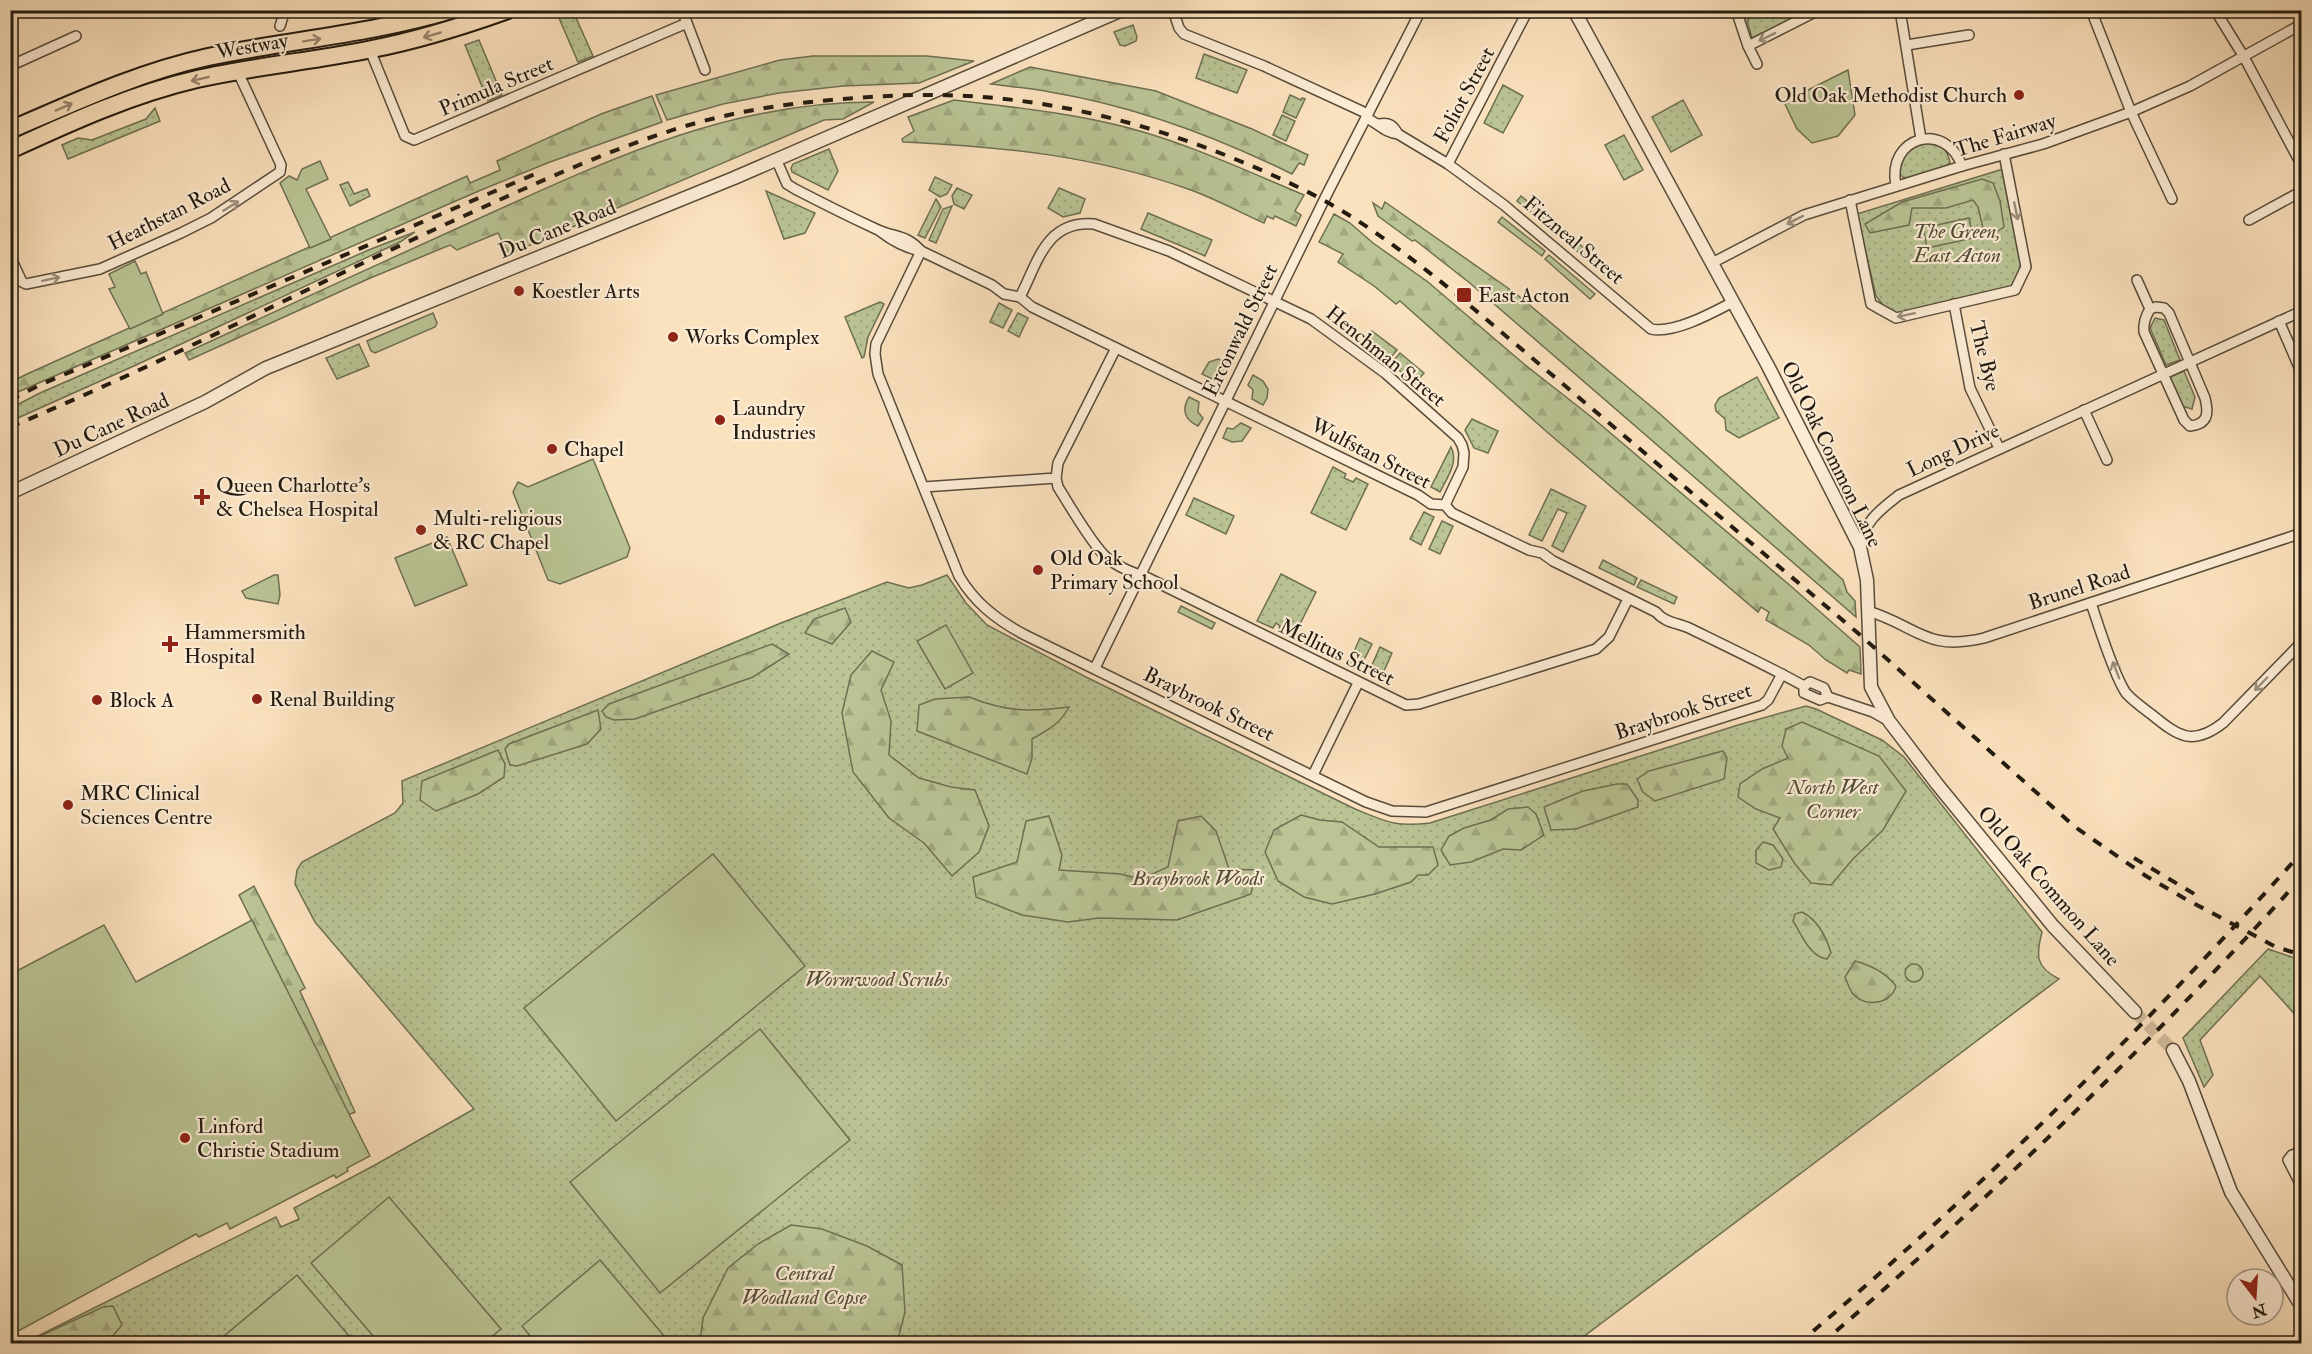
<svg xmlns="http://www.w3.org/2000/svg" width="2312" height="1354" viewBox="0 0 2312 1354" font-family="'IM FELL Double Pica',serif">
	<defs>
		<pattern id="grass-dots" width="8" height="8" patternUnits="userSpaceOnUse" patternTransform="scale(1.5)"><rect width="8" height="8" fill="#bac495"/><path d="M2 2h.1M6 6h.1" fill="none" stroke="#a0a87f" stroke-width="1.8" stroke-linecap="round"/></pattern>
		<pattern id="forest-firs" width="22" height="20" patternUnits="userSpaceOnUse" patternTransform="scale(1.5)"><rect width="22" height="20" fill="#bac495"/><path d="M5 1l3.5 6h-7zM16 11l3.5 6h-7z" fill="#a0a87f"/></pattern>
	</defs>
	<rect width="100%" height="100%" fill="#fbe2be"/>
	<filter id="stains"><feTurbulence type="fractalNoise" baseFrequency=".00333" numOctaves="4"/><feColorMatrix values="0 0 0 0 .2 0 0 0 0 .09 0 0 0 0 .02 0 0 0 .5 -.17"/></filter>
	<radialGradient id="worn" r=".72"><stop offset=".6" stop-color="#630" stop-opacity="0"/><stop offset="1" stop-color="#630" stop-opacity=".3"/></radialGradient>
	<g fill="url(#grass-dots)" stroke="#6e6f52" stroke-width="1.5">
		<polygon points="556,11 573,11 593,56 578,62"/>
		<polygon points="1763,11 1812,11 1752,38 1747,21 1750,17"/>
		<polygon points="1133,25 1137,37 1136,41 1125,46 1120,45 1114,32"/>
		<polygon points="479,40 502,95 488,101 465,45"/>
		<polygon points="1204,54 1247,70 1237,93 1196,78"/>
		<polygon points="1503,85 1523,96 1503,133 1484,123"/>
		<polygon points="1290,95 1301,100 1302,98 1305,99 1296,118 1283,112"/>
		<polygon points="1683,100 1702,135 1671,152 1652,117"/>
		<polygon points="155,108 160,121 68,159 62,145 78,138 92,140 146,119"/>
		<polygon points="1282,115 1295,121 1286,141 1273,135"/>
		<polygon points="1624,135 1643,170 1624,180 1605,145"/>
		<path d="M 1926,143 C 1940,144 1947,148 1950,162 L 1946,167 L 1906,179 L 1899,174 C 1901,156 1908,147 1926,143 Z"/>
		<polygon points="829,149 838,171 828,190 792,172 791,168 793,164"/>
		<polygon points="2003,169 2023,270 2014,289 1898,314 1887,310 1876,296 1857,214"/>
		<polygon points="935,177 952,185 947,194 940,197 929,190"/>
		<polygon points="348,182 354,194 367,189 370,196 350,206 340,185"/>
		<polygon points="957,188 972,195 964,209 954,204 952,196"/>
		<polygon points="1059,188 1085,199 1080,213 1063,217 1048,208"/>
		<polygon points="766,191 815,213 805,233 784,239"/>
		<polygon points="936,199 941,207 925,238 918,235"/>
		<polygon points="952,206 936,243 929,240 943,209"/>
		<polygon points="1148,213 1212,240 1205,256 1141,229"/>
		<polygon points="415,232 400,242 136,365 11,421 11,408 40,393 371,249"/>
		<polygon points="880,302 884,304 868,337 864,357 862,358 845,317"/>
		<polygon points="999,303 1012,310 1003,328 990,322"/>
		<polygon points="1018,313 1028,318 1019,337 1008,331"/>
		<polygon points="2155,318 2164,320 2180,360 2166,365 2150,328"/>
		<polygon points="1372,331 1397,350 1388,361 1364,341"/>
		<polygon points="359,344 369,366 337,379 326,358"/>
		<polygon points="1400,353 1424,373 1415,383 1391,364"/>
		<polygon points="2184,371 2195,397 2192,409 2182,406 2170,377"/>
		<polygon points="1757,377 1779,418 1739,438 1726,430 1725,419 1716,411 1715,405 1719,398"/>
		<polygon points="1472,419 1498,431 1488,453 1474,448 1465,430"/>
		<path d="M 1451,447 C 1459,462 1447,478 1440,492 L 1431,487 Z"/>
		<polygon points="1333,467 1346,474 1344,478 1353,482 1356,478 1368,484 1346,530 1311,513"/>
		<polygon points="1551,489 1586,506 1563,552 1552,546 1567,513 1558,509 1542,541 1529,535"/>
		<polygon points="1194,498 1234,516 1226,534 1186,515"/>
		<polygon points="1424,512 1434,517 1421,545 1410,539"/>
		<polygon points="1442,521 1453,526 1440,554 1429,549"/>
		<polygon points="1603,560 1637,578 1634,585 1599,568"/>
		<polygon points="1281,574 1316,592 1293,638 1278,631 1280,626 1276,623 1273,628 1257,621"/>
		<path d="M 947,575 L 966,603 L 987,625 L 1086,677 L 1355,809 C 1387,822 1394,827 1430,823 L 1738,725 L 1806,706 L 1816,709 L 1882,740 L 1904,757 L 2042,932 C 2036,955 2035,967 2059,979 L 1575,1343 L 22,1344 L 276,1217 L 281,1227 L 299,1219 L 294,1208 L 375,1165 L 474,1109 L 315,922 L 295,884 L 297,870 L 302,862 L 395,813 L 403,803 L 402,781 L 781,623 L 887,582 L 909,588 L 922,585 Z"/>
		<polygon points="1641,580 1677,597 1674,604 1637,587"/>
		<polygon points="1360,638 1372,644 1359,670 1348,665"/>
		<polygon points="1380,647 1392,653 1380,680 1368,674"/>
		<polygon points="2268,949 2301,960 2301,1021 2260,976 2200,1040 2213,1075 2204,1087 2183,1038"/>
	</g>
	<g fill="url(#forest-firs)" stroke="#6e6f52" stroke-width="1.5">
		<polygon points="813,56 927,56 974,61 919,83 843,86 779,93 723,104 667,120 656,95 780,60"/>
		<path d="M 1030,67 L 1156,91 L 1252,129 L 1308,155 L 1304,165 L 1299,163 L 1292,174 C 1217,137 1134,106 1050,92 C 1031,88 1011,87 991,84 Z"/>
		<polygon points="652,96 662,122 550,162 481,190 11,395 11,382 27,374 467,176 470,183 500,170 497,161 601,114"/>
		<path d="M 954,100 C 1012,107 1072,113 1129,128 C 1189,144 1247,171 1304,195 L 1295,211 L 1301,215 L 1296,226 L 1275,216 L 1273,219 L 1267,216 L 1264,223 C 1239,212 1214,198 1188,189 C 1092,155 1004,147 903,142 L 902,139 L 914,131 L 908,117 Z"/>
		<path d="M 874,102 L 843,119 L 824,120 L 509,254 L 498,233 L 457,250 L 450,245 L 368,279 L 189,360 L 185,353 C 280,309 374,266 469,223 C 602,163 725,102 874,102 Z"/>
		<polygon points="1982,179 1993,183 2000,201 2004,227 1992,235 1983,228 1978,207 1973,200 1946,208 1912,208 1909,225 1870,233 1865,224 1902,202"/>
		<polygon points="1385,202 1515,293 1659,413 1843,580 1847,592 1855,601 1856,617 1471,284 1415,240 1412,241 1378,216 1373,203 1382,209"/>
		<polygon points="1334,214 1350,223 1373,243 1428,282 1524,364 1594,419 1793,588 1860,647 1861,674 1849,670 1847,673 1826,660 1809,645 1766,620 1769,612 1761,607 1758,612 1547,432 1400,301 1396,304 1374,286 1338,262 1343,254 1319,242"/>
		<polygon points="845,608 851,622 832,644 805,633 814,619"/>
		<polygon points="772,644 789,654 753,677 635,719 614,720 606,717 602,711 609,704"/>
		<polygon points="872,651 894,662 881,690 891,721 889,755 919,778 951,787 975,790 989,826 979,852 952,876 924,843 889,818 853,772 842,713 851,675"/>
		<path d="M 969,697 C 1007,712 1028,712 1069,707 C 1060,724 1048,730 1032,739 L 1032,758 L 1027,774 L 917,731 L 919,705 L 935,699 Z"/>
		<polygon points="598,710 601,729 587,744 517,766 510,765 505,749 509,744"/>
		<polygon points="1802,722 1879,756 1906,791 1883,830 1853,859 1831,885 1811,883 1795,864 1773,829 1780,818 1756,809 1738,797 1740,784 1762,769 1788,758 1782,746 1786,729"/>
		<polygon points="498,750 505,764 504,777 478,794 436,811 420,800 422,781"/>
		<polygon points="1723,751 1727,758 1724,779 1655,801 1643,792 1637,779 1649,771"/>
		<polygon points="1617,784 1627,784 1638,800 1638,807 1576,829 1551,830 1544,807 1583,791"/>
		<polygon points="1528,807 1536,814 1544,835 1521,850 1503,849 1471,862 1450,865 1441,850 1449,836 1464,828 1491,820 1508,809"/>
		<polygon points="1301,815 1320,820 1342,822 1379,847 1433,847 1438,865 1428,875 1418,875 1411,882 1375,894 1332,904 1304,897 1278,881 1265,852 1274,830"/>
		<polygon points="1049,816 1062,855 1059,870 1120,874 1141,879 1168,867 1178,821 1201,816 1216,831 1229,869 1256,870 1251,894 1177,920 1099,918 1068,922 1022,915 976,897 973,877 1017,862 1026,821"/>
		<polygon points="1763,842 1773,845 1783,859 1781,867 1769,870 1756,863 1756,850"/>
		<polygon points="254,886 305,988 300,991 355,1112 348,1115 239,895"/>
		<path d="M 1802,912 C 1818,920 1826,936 1831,953 L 1827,959 C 1810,957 1802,935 1793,921 L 1795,914 Z"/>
		<path d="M 1855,961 C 1872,966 1885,972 1896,986 C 1891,1004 1866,1008 1853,994 C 1850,990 1847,982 1845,977 Z"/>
		<circle cx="1914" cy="973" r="9"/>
		<polygon points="791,1225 822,1229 867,1246 902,1265 905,1312 897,1343 700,1343 703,1318 728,1268 758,1244"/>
		<polygon points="113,1306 122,1325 107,1343 37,1343 42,1335 103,1307"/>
	</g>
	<g fill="#bac495" stroke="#6e6f52" stroke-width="1.5">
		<polygon points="1848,70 1855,115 1838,136 1812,143 1797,129 1784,102"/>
		<polygon points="320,161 328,179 306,189 331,239 310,248 280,183 289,176 297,180 302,169"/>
		<polygon points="1521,196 1563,230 1559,235 1517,201"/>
		<polygon points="1502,217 1545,251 1542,256 1498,222"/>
		<polygon points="1969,218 1973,238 1927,248 1923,228"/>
		<polygon points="1568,234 1611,272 1607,277 1563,239"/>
		<polygon points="1549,255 1595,294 1590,299 1545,259"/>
		<polygon points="135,261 141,274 146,272 163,314 130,329 109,289 115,287 109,274"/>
		<polygon points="433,313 437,323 435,327 375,353 371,351 367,341"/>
		<polygon points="1218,359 1229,364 1222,378 1214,380 1202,374 1209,362"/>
		<polygon points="1253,375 1263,381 1268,389 1267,398 1263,405 1252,399 1253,390 1248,385"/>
		<path d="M 1189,397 L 1199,402 L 1198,412 L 1203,418 L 1198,426 C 1185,420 1181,410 1189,397 Z"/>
		<polygon points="1241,423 1251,428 1242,441 1232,442 1223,438 1227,428 1233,429"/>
		<polygon points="593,459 630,548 627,557 560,584 548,580 513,492 518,482 528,487"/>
		<polygon points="447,537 467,585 415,606 395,558"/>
		<polygon points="274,575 278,575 280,595 278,604 246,598 242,591"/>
		<polygon points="1181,606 1215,623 1212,629 1178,612"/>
		<polygon points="946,625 973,673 945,689 917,641"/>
		<polygon points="713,854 805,966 616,1121 524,1008"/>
		<polygon points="252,920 370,1156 347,1168 348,1171 336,1178 334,1175 230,1229 227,1223 199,1237 196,1234 11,1335 11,974 104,925 136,982"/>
		<polygon points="760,1029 850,1140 660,1293 570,1182"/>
		<polygon points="389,1197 501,1329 484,1343 379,1343 311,1263"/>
		<polygon points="600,1260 670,1343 536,1343 522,1326"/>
		<polygon points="297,1275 355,1343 221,1343 218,1341"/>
	</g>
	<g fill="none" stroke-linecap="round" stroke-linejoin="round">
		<polyline stroke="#d0ba9b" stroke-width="12" stroke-dasharray="12 6" stroke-linecap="butt" points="2135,1012 2173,1050"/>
		<g stroke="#584c3b" stroke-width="12">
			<g id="minor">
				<polyline points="682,10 705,70"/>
				<polyline points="1173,10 1179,28 1184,34 1264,66 1368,114"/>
				<polyline points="1751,10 1738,16 1748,46 1819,10"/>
				<polyline points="1900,10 1921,139"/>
				<polyline points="2091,10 2131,112 2172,199"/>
				<polyline points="2215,10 2244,57 2302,166"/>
				<polyline points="280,26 285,10"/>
				<polyline points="1907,45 1969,35"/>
				<polyline points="1748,46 1757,64"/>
				<polyline points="370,50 405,136 414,140 687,23"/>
				<polyline points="10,66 76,36"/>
				<path d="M 1366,118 C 1378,123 1385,133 1398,134 L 1448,164 L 1504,205 L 1651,329 C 1674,334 1712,313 1733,302"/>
				<path d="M 1379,124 C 1389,122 1393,125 1398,134"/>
				<path d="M 776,159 L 787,184 L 795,189 C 822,203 848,216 876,229 C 895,238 906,234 921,251"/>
				<polyline points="1448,164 1528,10"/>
				<path d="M 1896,186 C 1886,136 1946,120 1962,166"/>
				<polyline points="1850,200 1871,304 1896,318 2015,290 2026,267 2004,154"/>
				<polyline points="2249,220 2302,191"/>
				<path d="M 881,232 C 894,242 905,248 921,251 L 992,285 L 1004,294 L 1020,297 L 1032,307 L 1418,495 L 1431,504 L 1445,505 L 1452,513 L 1529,550 L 1542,553 L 1553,561 L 1656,612 C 1665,623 1678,623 1689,628 C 1728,647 1766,665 1804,686 L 1804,693 L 1820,700 L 1828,697 L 1873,712 L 1889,721"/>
				<path d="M 921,251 L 876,344 L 875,354 L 878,374 L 959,576 C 975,603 996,619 1023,634 L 1366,802 L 1392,811 L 1426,812 L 1762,705 L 1768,700 L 1782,674"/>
				<polyline points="10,256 22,282 26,284 100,269 181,233 211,218 280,172 281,165 237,70"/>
				<polyline points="1712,263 1804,215 1962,166 2043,144 2131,112 2190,86 2302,24"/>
				<polyline points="2137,280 2150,309"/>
				<path d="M 1020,297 C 1038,262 1046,220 1094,224 L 1169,251 L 1311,319 L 1385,373 L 1458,438 L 1462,445 L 1464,453 L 1463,467 L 1445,505"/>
				<polyline points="1954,304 1970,388 1999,448"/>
				<path d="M 2156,307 L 2164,308 L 2169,313 L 2205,398 C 2209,414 2208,424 2190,426 L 2184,420 L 2144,332 C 2143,323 2145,317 2150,309 Z"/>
				<polyline points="2279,321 2302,374"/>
				<polyline points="2084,410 2107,460"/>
				<path d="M 1056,478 L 1058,487 C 1070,506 1091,543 1106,557 C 1117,567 1134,573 1148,578 L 1406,705 L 1419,704 L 1596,649 L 1609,637 L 1628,599"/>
				<polyline points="924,487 1056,478 1058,463 1116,348"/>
				<path d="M 1861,547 C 1863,522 1880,510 1899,495 L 2302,311"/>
				<path d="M 2091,603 C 2098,624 2114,676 2126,693 C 2133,701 2143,708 2151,714 C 2178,736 2192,747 2223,723 L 2302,642"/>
				<path d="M 1868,611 C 1917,626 1926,652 1984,638 L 2302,533"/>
				<polyline points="1095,668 1327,194 1421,10"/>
				<polyline points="1804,686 1810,682 1824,688 1828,697"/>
				<polyline points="1313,775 1358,683"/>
				<polyline points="2302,1152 2292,1155 2288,1160 2302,1187"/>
			</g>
		</g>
		<g stroke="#584c3b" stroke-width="15">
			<g id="tertiary">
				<polyline points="1574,10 1768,366 1860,547 1867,580 1871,687 1889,721 1937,784 2053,926 2135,1012"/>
				<polyline points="10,493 205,402 266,368 734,178 1122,10"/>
				<polyline points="2173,1050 2189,1081 2231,1192 2302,1307"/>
			</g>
		</g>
		<g stroke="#221a0f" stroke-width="20">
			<g id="trunk">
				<path d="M 10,130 C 75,102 139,72 208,57 C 289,40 371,34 451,10"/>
				<path d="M 10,150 C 71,122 132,94 197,79 C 255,66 314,61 372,49 C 419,40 463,26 508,10"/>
			</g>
		</g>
		<use href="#minor" stroke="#fcecd5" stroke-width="9"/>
		<use href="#tertiary" stroke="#fcecd5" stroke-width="12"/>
		<use href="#trunk" stroke="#fbe2be" stroke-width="16"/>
		<g stroke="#221a0f" stroke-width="4" stroke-dasharray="10 10" stroke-linecap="butt">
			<polyline points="10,400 42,384 542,171"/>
			<path d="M 10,427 C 167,362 319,281 475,211 C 541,181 609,150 679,128 C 737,110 796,102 857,98 C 893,95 930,94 967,96 C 1084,102 1201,139 1306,191 C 1362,219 1413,259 1461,298 L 1859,634 L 2075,827 L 2146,876 L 2182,897 L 2276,947 L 2302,955"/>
			<polyline points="2134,858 2196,895"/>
			<path d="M 1798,1344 C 1978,1192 2146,1027 2302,852"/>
			<path d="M 1821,1344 C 1887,1288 1951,1229 2014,1170 C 2114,1076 2210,979 2302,877"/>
		</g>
	</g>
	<defs><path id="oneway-shaft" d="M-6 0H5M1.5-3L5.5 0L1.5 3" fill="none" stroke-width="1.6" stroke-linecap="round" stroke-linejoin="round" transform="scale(1.5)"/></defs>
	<g stroke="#99886f">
		<use href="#oneway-shaft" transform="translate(432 35) rotate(164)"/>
		<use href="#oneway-shaft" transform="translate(312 40) rotate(-9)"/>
		<use href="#oneway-shaft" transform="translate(200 79) rotate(167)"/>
		<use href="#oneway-shaft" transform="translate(64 107) rotate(-24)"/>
	</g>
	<g stroke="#9a8e7c">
		<use href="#oneway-shaft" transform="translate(1767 37) rotate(154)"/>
		<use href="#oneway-shaft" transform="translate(231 206) rotate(-32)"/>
		<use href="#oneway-shaft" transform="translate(2016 211) rotate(78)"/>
		<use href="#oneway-shaft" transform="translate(1795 220) rotate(153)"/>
		<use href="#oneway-shaft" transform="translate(51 279) rotate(-12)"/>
		<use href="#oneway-shaft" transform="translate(1906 315) rotate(168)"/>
		<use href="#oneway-shaft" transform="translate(2116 670) rotate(-111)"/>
		<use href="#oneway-shaft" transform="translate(2261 684) rotate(134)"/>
	</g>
	<g fill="#8f2418" stroke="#fcecd5" stroke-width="2">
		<circle cx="2019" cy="95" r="6"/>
		<circle cx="519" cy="291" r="6"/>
		<rect x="1456" y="287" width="16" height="16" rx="3"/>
		<circle cx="673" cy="337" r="6"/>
		<circle cx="720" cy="420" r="6"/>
		<circle cx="552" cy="449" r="6"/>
		<path d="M199 488h6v6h6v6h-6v6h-6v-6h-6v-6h6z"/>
		<circle cx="421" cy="530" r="6"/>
		<circle cx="1038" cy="570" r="6"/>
		<path d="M167 635h6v6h6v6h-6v6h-6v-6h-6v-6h6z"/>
		<circle cx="257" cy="699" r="6"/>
		<circle cx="97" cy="700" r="6"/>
		<circle cx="68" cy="805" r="6"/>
		<circle cx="185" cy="1138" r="6"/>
	</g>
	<g text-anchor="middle" stroke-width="4.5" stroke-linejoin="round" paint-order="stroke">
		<g font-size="21" fill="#221a0f" stroke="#fcecd5">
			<text transform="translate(252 46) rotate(-10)" y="7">Westway</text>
			<text transform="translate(496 86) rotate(-23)" y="7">Primula Street</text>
			<text transform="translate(1464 95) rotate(-62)" y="7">Foliot Street</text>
			<text transform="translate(2005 135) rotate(-17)" y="7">The Fairway</text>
			<text transform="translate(169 214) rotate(-27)" y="7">Heathstan Road</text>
			<text transform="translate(557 229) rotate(-22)" y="7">Du Cane Road</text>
			<text transform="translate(1574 240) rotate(40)" y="7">Fitzneal Street</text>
			<text transform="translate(1240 330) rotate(-64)" y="7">Erconwald Street</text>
			<text transform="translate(1386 356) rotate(39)" y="7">Henchman Street</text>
			<text transform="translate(1985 356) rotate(76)" y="7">The Bye</text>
			<text transform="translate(111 425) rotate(-25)" y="7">Du Cane Road</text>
			<text transform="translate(1953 450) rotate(-25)" y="7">Long Drive</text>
			<text transform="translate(1371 453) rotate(27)" y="7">Wulfstan Street</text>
			<text transform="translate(1832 454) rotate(64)" y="7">Old Oak Common Lane</text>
			<text transform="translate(2079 587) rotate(-18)" y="7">Brunel Road</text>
			<text transform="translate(1337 652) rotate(26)" y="7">Mellitus Street</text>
			<text transform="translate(1209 704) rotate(26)" y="7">Braybrook Street</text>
			<text transform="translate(1683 711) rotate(-18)" y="7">Braybrook Street</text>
			<text transform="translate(2049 886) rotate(49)" y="7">Old Oak Common Lane</text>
		</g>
		<g font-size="21" fill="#221a0f" stroke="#fcecd5" text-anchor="start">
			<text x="2007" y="102" text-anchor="end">Old Oak Methodist Church</text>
			<text x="531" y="298">Koestler Arts</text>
			<text x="1478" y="302">East Acton</text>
			<text x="685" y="344">Works Complex</text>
			<text x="732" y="415">Laundry<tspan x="732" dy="24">Industries</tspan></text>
			<text x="564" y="456">Chapel</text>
			<text x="216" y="492">Queen Charlotte's<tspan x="216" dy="24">&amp; Chelsea Hospital</tspan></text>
			<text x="433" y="525">Multi-religious<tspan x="433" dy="24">&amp; RC Chapel</tspan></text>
			<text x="1050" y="565">Old Oak<tspan x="1050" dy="24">Primary School</tspan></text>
			<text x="184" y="639">Hammersmith<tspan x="184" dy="24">Hospital</tspan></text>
			<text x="269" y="706">Renal Building</text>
			<text x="109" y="707">Block A</text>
			<text x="80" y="800">MRC Clinical<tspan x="80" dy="24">Sciences Centre</tspan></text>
			<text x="197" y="1133">Linford<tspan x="197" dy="24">Christie Stadium</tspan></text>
		</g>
		<g font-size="21" font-style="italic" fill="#504d37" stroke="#fcecd5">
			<text x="1957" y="238">The Green,<tspan x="1957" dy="24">East Acton</tspan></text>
			<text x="1833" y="794">North West<tspan x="1833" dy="24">Corner</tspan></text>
			<text x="1198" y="885">Braybrook Woods</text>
			<text x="877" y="986">Wormwood Scrubs</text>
			<text x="804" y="1280">Central<tspan x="804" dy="24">Woodland Copse</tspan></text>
		</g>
	</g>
	<rect width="2312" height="1354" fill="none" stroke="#fbe2be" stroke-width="36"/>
	<rect x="12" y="12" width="2288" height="1330" fill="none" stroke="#221a0f" stroke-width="3"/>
	<rect x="18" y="18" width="2276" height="1318" fill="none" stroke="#221a0f" stroke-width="1.5"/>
	<g transform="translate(2255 1297) rotate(163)"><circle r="28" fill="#fcecd5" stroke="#a59886" stroke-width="1.5"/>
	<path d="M0-4.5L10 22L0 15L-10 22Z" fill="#8f2418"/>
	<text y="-9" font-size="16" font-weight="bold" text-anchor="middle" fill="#221a0f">N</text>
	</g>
	<rect width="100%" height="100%" filter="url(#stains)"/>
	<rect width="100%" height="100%" fill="url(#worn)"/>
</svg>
